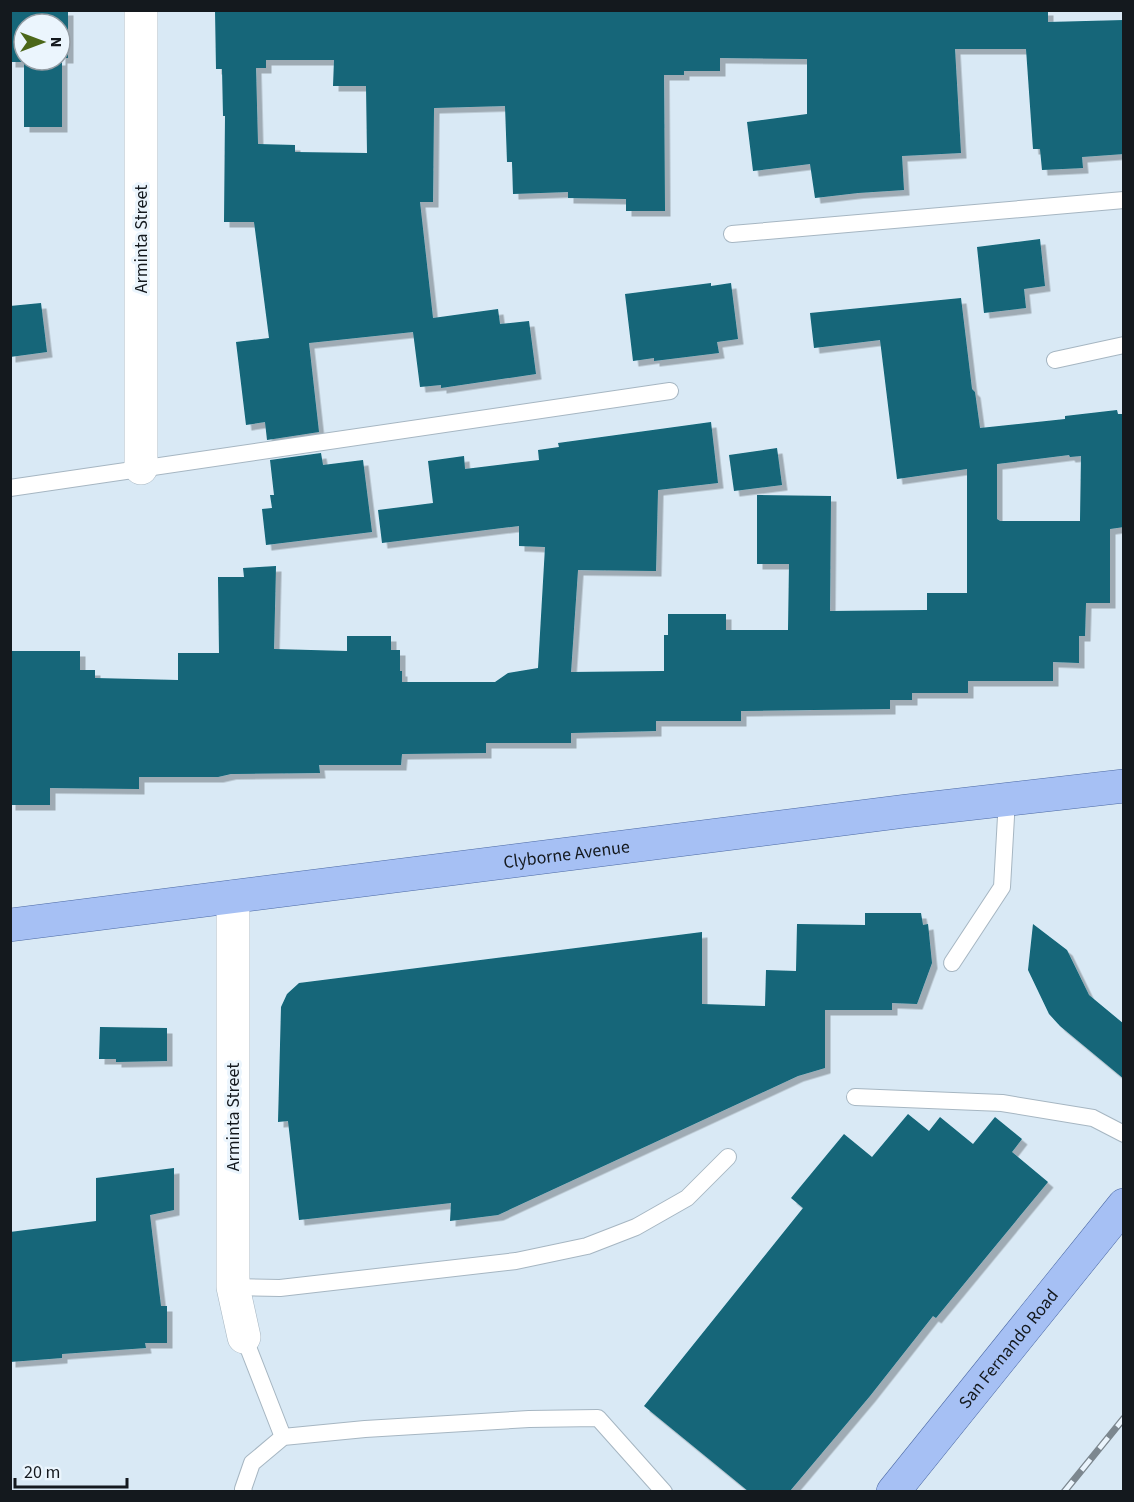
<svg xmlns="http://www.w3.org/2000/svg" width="1134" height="1502" viewBox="0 0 1134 1502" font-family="'Source Sans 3',sans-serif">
	<defs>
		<filter id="shadow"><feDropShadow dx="5.5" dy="5.5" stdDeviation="0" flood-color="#0004"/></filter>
	</defs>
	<rect width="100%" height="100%" fill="#d9e9f5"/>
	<g fill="#126679" fill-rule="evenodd" filter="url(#shadow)">
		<path d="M 10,10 L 68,10 L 68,58 L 62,58 L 62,127 L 24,127 L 24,62 L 10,62 ZM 24,24 L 60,24 L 60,60 L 24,60 Z"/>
		<path d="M 215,10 L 1048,10 L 1048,22 L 1124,20 L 1124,154 L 1082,157 L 1083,168 L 1042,170 L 1040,149 L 1033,149 L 1026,49 L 955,49 L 961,153 L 902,156 L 904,190 L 858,193 L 815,198 L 810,164 L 753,171 L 747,122 L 807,114 L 807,59 L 720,58 L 720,71 L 684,71 L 684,75 L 664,75 L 665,211 L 626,211 L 626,199 L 568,198 L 568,192 L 513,194 L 512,162 L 507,162 L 505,106 L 434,108 L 433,202 L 420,202 L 433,318 L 498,309 L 500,324 L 529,321 L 536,374 L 441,388 L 441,385 L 420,387 L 413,332 L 309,343 L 319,432 L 267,440 L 265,422 L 246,425 L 236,342 L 269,338 L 254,222 L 224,222 L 225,116 L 223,116 L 222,69 L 216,69 ZM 266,60 L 334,60 L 333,86 L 366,86 L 367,153 L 295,152 L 295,145 L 258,144 L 256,68 L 266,68 Z"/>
		<polygon points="1040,239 1045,286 1024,289 1026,308 984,313 977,247"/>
		<polygon points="711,283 711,286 731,283 738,339 717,342 719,353 654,361 654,358 633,361 625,294"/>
		<path d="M 961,298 L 972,389 L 975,392 L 980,428 L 1065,419 L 1065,416 L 1117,410 L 1118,414 L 1124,414 L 1124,527 L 1110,529 L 1110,603 L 1086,603 L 1085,636 L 1079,636 L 1079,663 L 1053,662 L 1053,681 L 968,681 L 968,693 L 912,693 L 912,700 L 890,700 L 890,709 L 741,711 L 741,721 L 656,721 L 656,731 L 571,733 L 571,743 L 486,743 L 486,753 L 402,754 L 401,765 L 319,765 L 320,773 L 231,774 L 218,777 L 139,777 L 139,789 L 50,788 L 50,805 L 10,805 L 10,651 L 80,651 L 80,670 L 95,670 L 95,678 L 178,680 L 178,653 L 219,653 L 218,577 L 244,577 L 243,568 L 276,566 L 274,649 L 347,651 L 347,636 L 391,636 L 391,650 L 400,650 L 400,671 L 402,671 L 402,682 L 495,682 L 508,673 L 538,668 L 545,547 L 519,546 L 519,526 L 382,543 L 378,510 L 433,503 L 428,461 L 464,456 L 465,469 L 539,460 L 538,450 L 559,447 L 558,443 L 711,422 L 718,483 L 658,490 L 656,571 L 578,570 L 571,672 L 664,671 L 664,635 L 668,635 L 668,614 L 726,614 L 726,630 L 788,630 L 789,564 L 757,564 L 757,495 L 831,496 L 830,611 L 927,610 L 927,593 L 967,593 L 967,469 L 897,479 L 880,340 L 814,348 L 810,313 ZM 1069,455 L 1070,457 L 1081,456 L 1080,521 L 1000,521 L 997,519 L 997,464 Z"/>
		<polygon points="41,303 47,352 10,357 10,306"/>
		<polygon points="777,448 782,485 734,491 729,455"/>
		<polygon points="321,453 323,465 363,460 372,532 266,545 262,509 272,508 270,495 274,495 270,460"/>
		<polygon points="865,913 921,913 923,925 928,924 932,963 917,1004 892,1003 892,1010 825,1010 825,1068 798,1076 498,1215 450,1221 451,1203 299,1220 288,1121 278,1122 281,1007 287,994 299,983 702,932 702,1004 765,1006 766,970 796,971 797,924 865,925"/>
		<polygon points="1033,924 1067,950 1089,995 1124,1024 1124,1079 1060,1026 1049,1014 1028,970"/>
		<polygon points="100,1027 167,1028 167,1061 116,1062 116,1059 99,1059"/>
		<polygon points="908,1114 929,1131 940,1117 973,1144 995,1117 1022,1139 1012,1152 1048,1182 936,1318 933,1316 870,1396 790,1491 748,1491 644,1406 803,1208 791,1198 844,1134 872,1157"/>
		<polygon points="174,1168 174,1210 150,1215 161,1306 167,1306 167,1343 145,1343 146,1348 62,1354 62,1358 10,1362 10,1232 96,1221 96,1178"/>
	</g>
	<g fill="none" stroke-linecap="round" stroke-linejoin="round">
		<g stroke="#a6b6c2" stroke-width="18">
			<g id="lane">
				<polyline points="732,234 1124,200"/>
				<polyline points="1055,360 1124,345"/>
				<polyline points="10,488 670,391"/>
				<polyline points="952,963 1002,887 1007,799"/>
				<polyline points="855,1097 1002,1103 1093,1118 1124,1134"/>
				<polyline points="233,1287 280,1288 516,1261 587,1246 636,1227 687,1198 728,1157"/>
				<polyline points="244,1337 283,1437"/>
				<polyline points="244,1492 243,1489 252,1463 283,1437 365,1429 529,1419 598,1418 664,1492"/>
			</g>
		</g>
		<g stroke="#a6b6c2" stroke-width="34">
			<g id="street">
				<polyline points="141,10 141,468"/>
				<polyline points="233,897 233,1287 244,1337"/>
			</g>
		</g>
		<g stroke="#4d6aa5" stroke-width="34">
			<g id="primary">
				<path id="s1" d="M 10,925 L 906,811 L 1124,786"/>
				<path id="s2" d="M 893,1492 L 1124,1205"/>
			</g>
		</g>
		<use href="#lane" stroke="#fff" stroke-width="16"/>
		<use href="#street" stroke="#fff" stroke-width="33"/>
		<use href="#primary" stroke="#a6c0f4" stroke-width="33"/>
		<g stroke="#7c878f" stroke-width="7">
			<polyline id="rail" points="1064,1492 1124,1418"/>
		</g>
		<use href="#rail" stroke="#ebf5fd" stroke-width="4.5" stroke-dasharray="14" stroke-linecap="butt"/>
	</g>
	<g text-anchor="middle" stroke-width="6" stroke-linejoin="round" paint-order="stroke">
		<g font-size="18" fill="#14191e" stroke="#ebf5fd">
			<text transform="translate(141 239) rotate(-90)" y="6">Arminta Street</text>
			<text dy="6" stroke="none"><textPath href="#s1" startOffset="561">Clyborne Avenue</textPath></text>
			<text transform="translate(233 1117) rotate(-90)" y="6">Arminta Street</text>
			<text dy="6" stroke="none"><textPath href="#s2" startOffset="184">San Fernando Road</textPath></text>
		</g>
	</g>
	<rect width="1134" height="1502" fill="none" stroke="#14191e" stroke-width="24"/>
	<g transform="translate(42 42) rotate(90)"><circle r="28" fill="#ebf5fd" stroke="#959da4" stroke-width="1.5"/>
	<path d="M0-4.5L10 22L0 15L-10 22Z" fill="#4c6719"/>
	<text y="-9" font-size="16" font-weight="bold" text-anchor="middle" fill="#14191e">N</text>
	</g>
	<path d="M15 1478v9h112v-9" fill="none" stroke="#14191e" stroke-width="3"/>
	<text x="24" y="1478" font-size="18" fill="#14191e" stroke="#ebf5fd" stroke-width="4.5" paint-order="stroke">20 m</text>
</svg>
